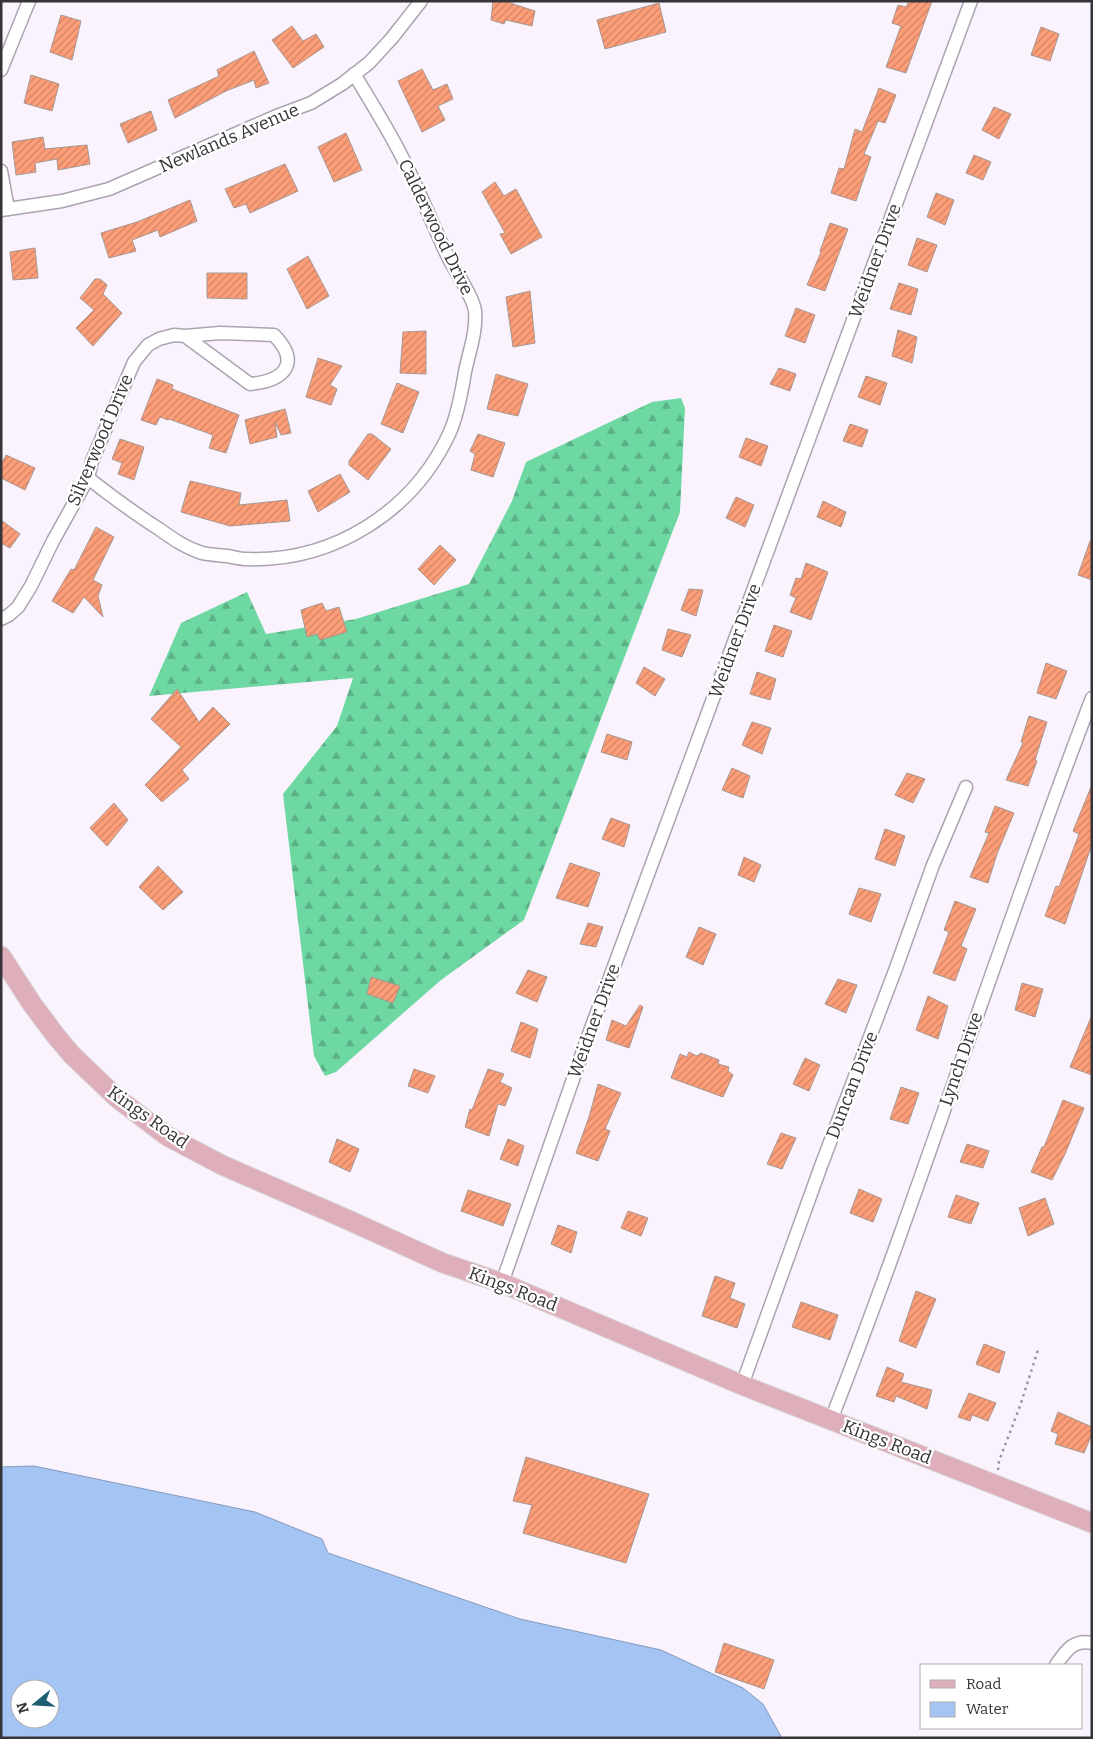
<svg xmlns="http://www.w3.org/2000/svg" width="1093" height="1739" viewBox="0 0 1093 1739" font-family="Bitter,serif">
	<defs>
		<pattern id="forest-firs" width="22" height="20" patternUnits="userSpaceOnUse" patternTransform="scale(1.25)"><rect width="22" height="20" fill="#6ed8a3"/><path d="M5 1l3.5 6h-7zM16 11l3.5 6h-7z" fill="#5bb086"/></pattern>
		<pattern id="building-hatch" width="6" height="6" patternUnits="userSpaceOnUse" patternTransform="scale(1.25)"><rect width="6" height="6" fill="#fe9e78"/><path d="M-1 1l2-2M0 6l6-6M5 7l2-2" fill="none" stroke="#ce8263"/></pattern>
	</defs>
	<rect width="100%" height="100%" fill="#faf3fe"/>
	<polygon fill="url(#forest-firs)" points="681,398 685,408 680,512 524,920 441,980 336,1072 325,1076 314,1056 283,794 337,726 353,678 149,696 181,623 247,592 266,634 356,619 469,584 512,501 526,462 652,402"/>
	<path fill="#a4c5f4" stroke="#839abc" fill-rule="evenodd" d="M 34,1466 L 255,1512 L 322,1539 L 328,1553 L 520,1619 L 661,1650 L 743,1688 L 763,1704 L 782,1738 L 1,1738 L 1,1467 ZM 20,1689 L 50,1689 L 50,1719 L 20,1719 Z"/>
	<g fill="url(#building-hatch)" stroke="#a69791">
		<polygon points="493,1 511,1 510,3 535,11 532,26 506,20 504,24 491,20"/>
		<polygon points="909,1 932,1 906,73 886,67 901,26 892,23 898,5 906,7"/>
		<polygon points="659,3 666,32 605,49 597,20"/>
		<polygon points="61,15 81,21 72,60 50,52"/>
		<polygon points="292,26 303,41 316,34 324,47 293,68 272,40"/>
		<polygon points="1041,27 1059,34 1050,61 1031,55"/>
		<polygon points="254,51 269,83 256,88 254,80 226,91 175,118 168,100 219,76 217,70"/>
		<polygon points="422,69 433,90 447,84 453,99 438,106 445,120 422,132 398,81"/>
		<polygon points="31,75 59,84 52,111 24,103"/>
		<polygon points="879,88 896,95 885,123 878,121 864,154 871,157 856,201 831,193 839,168 844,169 855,129 862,132"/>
		<polygon points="994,107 1011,114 999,139 982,130"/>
		<polygon points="151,111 157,130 128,143 120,124"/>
		<polygon points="346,133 362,170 334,182 318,147"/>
		<polygon points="43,137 45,149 87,145 90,164 58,170 57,159 35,163 36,172 16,175 12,142"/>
		<polygon points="974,155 991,162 983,180 966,173"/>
		<polygon points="285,164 298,191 250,213 246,204 234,208 225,189"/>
		<polygon points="495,182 504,196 516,189 542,237 511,254 500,234 505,233 482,192"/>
		<polygon points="936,193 954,200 945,225 927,217"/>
		<polygon points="190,200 197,221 160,237 158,230 132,240 136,251 109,258 101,233 137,222"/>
		<polygon points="830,223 848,229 825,291 807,285 821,252 820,251"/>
		<polygon points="917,238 937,245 927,272 908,265"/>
		<polygon points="35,248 38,278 13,280 10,252"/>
		<polygon points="308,256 329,296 307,309 287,269"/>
		<polygon points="207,273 247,273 247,299 207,298"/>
		<polygon points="95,279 100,279 107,285 103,294 122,313 93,346 76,328 94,310 80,298"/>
		<polygon points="899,283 918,289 911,315 890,309"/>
		<polygon points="530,291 535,343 513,347 506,297"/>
		<polygon points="796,308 815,315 805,343 785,336"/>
		<polygon points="898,330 917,337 912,363 892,356"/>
		<polygon points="426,331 426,374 400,373 403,332"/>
		<polygon points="318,358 342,366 330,385 337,389 331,405 306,397"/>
		<polygon points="779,368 796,374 790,391 770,384"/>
		<polygon points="496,374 528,384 518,416 487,409"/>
		<polygon points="866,376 887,383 880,405 858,397"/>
		<polygon points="157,379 173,385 172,389 239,415 226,453 209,448 213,435 169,419 168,420 160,417 156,425 141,420"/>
		<polygon points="397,383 419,392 403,433 381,424"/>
		<polygon points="285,409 291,433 281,435 275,422 277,437 250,444 245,420"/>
		<polygon points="850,424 868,430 862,447 843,441"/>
		<polygon points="368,434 372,434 391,449 368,480 349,465 349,461"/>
		<polygon points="478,434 505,443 493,477 471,470 475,454 470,451"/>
		<polygon points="746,438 768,446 761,466 739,457"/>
		<polygon points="120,439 144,447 134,480 118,474 122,463 112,459"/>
		<polygon points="6,455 35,468 25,490 1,478 1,465"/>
		<polygon points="340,474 350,492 318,512 308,491"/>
		<polygon points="190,481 241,493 239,505 287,500 290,521 230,526 181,512"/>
		<polygon points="736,497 754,505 745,527 726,518"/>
		<polygon points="823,501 846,512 841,527 817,517"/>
		<polygon points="1,520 20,534 10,548 1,543"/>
		<polygon points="96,527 114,537 93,580 102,585 98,596 103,617 84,597 73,613 52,601 71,569 74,570"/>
		<polygon points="1090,541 1092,541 1092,580 1078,575"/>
		<polygon points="440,545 456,560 434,585 418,569"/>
		<polygon points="806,563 828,572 811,620 790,612 796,598 790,595 796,578 801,579"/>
		<polygon points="689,589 703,590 696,616 681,610"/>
		<polygon points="322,603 326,611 339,607 347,632 320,640 317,634 307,637 301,610"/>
		<polygon points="774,625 792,631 783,657 765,651"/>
		<polygon points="668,629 691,635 682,657 662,650"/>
		<polygon points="1046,663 1067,671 1056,699 1037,693"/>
		<polygon points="644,667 665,679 655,696 636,683"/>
		<polygon points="757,672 776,679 770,700 750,694"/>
		<polygon points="177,689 199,722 213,707 230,724 182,770 189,779 162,802 145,785 181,747 151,719"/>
		<polygon points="1029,716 1047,722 1035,760 1037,761 1028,786 1006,780 1023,743 1021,742"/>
		<polygon points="752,722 771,728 762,754 742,745"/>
		<polygon points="607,734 632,742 627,760 601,752"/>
		<polygon points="732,768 750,776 743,798 722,790"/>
		<polygon points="907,773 925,779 913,803 895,795"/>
		<polygon points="1091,787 1092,844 1065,924 1045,916 1056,886 1059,887 1079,834 1073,831"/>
		<polygon points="114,803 128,820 107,846 90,828"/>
		<polygon points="995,806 1014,813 997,854 988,883 970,877 989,833 985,832"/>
		<polygon points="611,818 630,825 624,847 602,839"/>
		<polygon points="885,829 905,836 895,866 875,859"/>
		<polygon points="744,857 761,865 754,882 738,875"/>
		<polygon points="570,863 600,873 588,907 556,898"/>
		<polygon points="158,866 183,892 163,910 139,887"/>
		<polygon points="859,888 881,894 871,922 849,914"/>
		<polygon points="955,901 976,909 961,946 967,949 955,981 933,973 949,932 944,930"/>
		<polygon points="588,923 603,927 596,947 580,944"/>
		<polygon points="699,927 716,934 703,965 686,957"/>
		<polygon points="528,970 547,977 537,1002 516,993"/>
		<polygon points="371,977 400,986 393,1003 367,994"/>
		<polygon points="838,979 857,985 846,1013 825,1004"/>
		<polygon points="1022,983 1043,989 1035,1017 1015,1010"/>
		<polygon points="928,996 948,1006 938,1039 916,1030"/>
		<polygon points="640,1005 643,1007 629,1048 606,1040 612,1020 626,1026"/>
		<polygon points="1092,1015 1092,1075 1070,1067"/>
		<polygon points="521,1022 538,1029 530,1058 511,1051"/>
		<polygon points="689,1052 697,1056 701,1053 719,1060 718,1064 729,1067 728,1071 733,1075 723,1097 671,1078 680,1054 687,1057"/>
		<polygon points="805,1058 820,1065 809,1091 793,1084"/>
		<polygon points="414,1069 435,1076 428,1093 408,1086"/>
		<polygon points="488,1069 504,1074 500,1082 512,1088 505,1106 498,1104 489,1136 465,1127 470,1109 472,1110"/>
		<polygon points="598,1084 621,1093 605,1129 610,1131 598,1161 576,1153 589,1117"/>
		<polygon points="901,1087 919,1093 908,1124 890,1119"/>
		<polygon points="1063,1100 1084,1108 1065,1154 1052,1180 1031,1172 1042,1147 1044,1147"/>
		<polygon points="781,1133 796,1138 782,1169 767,1164"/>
		<polygon points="337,1139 359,1149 350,1172 329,1162"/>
		<polygon points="508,1139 524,1146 518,1166 500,1159"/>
		<polygon points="967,1144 989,1151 983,1168 960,1162"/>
		<polygon points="859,1189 882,1199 873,1222 850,1213"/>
		<polygon points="468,1190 511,1204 503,1226 461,1211"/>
		<polygon points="956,1195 979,1203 971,1224 948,1217"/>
		<polygon points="1045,1198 1054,1224 1028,1236 1019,1208"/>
		<polygon points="628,1211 648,1218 641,1236 621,1228"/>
		<polygon points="558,1225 577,1232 571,1253 551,1244"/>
		<polygon points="715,1276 735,1283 730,1298 745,1304 737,1328 702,1316"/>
		<polygon points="916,1291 936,1299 916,1348 899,1341"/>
		<polygon points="801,1302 838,1315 830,1340 792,1327"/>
		<polygon points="984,1344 1005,1352 999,1373 976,1364"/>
		<polygon points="887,1367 904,1374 901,1382 932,1390 927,1409 896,1396 894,1402 876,1396"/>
		<polygon points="969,1393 996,1403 988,1421 972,1415 970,1421 958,1417"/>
		<polygon points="1058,1412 1092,1427 1092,1434 1084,1453 1055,1444 1058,1434 1051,1431"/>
		<polygon points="526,1457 649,1494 626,1563 523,1533 532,1505 513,1501"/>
		<polygon points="724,1643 774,1660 764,1689 715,1672"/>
	</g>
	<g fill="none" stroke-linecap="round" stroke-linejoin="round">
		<g stroke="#aba3b0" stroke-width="15">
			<g id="minor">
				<polyline points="1,70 29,1"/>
				<polyline points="1,171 8,209"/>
				<polyline points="1,210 62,201 109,189 279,115 311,103 342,84 369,63 392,38 421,1"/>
				<path d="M 88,478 C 111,496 134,513 159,529 C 173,539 186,548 202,553 C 210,555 219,555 227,556 C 234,557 240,559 247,559 C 334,562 414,511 450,432 C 457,416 462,390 465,372 C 469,352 477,331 475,311 C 473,296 456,273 449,259 C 432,224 418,187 400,153 C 386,126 370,100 354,74"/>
				<path d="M 1,619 L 9,615 L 18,607 L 31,586 L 53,541 L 88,478 L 92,461 L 134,362 L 148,345 L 159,339 L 174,335 L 185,336 L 220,333 L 274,335 C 302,364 283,381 250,384 L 185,336"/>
				<polyline points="502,1283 586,1042 971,1"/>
				<polyline points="742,1385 821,1166 896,968 933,865 966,787"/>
				<path d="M 831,1420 C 924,1182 1000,937 1092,698"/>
				<path d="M 1056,1665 C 1066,1651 1073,1639 1092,1643"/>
			</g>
		</g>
		<g stroke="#d7d6d7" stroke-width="21">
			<polyline id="primary" points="1,956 32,1004 56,1036 72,1055 117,1098 167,1136 222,1165 346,1219 443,1263 502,1283 742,1385 1092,1523"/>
		</g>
		<polyline stroke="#99949c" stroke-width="2.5" stroke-dasharray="2.5 4" stroke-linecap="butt" points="998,1470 999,1461 1020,1406 1038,1350"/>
		<use href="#minor" stroke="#fff" stroke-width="12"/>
		<use href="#primary" stroke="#deaebb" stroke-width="19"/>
	</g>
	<g text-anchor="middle" stroke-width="4.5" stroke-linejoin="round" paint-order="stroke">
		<g font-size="18" fill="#373439" stroke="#fff">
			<text transform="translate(229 138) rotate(-23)" y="6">Newlands Avenue</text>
			<text transform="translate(436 227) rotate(64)" y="6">Calderwood Drive</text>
			<text transform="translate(875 261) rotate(-70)" y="6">Weidner Drive</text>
			<text transform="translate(100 440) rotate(-67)" y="6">Silverwood Drive</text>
			<text transform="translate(735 641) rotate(-70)" y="6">Weidner Drive</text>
			<text transform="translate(594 1021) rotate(-70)" y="6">Weidner Drive</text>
			<text transform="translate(961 1059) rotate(-71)" y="6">Lynch Drive</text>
			<text transform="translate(852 1085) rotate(-69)" y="6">Duncan Drive</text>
			<text transform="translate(148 1117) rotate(35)" y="6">Kings Road</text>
			<text transform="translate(513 1289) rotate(21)" y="6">Kings Road</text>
			<text transform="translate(887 1442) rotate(21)" y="6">Kings Road</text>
		</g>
	</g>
	<rect width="1093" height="1739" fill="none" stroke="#373439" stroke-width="5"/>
	<rect x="920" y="1664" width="162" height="65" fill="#ffffff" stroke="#afaeb0"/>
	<rect x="930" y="1680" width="25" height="8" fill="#deaebb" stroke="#afaeb0"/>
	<text x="966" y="1689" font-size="15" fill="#373439">Road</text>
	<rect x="930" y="1702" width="25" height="15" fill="#a4c5f4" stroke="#afaeb0"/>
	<text x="966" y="1714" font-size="15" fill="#373439">Water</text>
	<g transform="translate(35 1704) rotate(252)"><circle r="24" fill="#ffffff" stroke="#afaeb0"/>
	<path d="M0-4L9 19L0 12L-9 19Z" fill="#1d5e73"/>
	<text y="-8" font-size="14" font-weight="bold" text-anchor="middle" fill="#373439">N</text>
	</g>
</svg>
